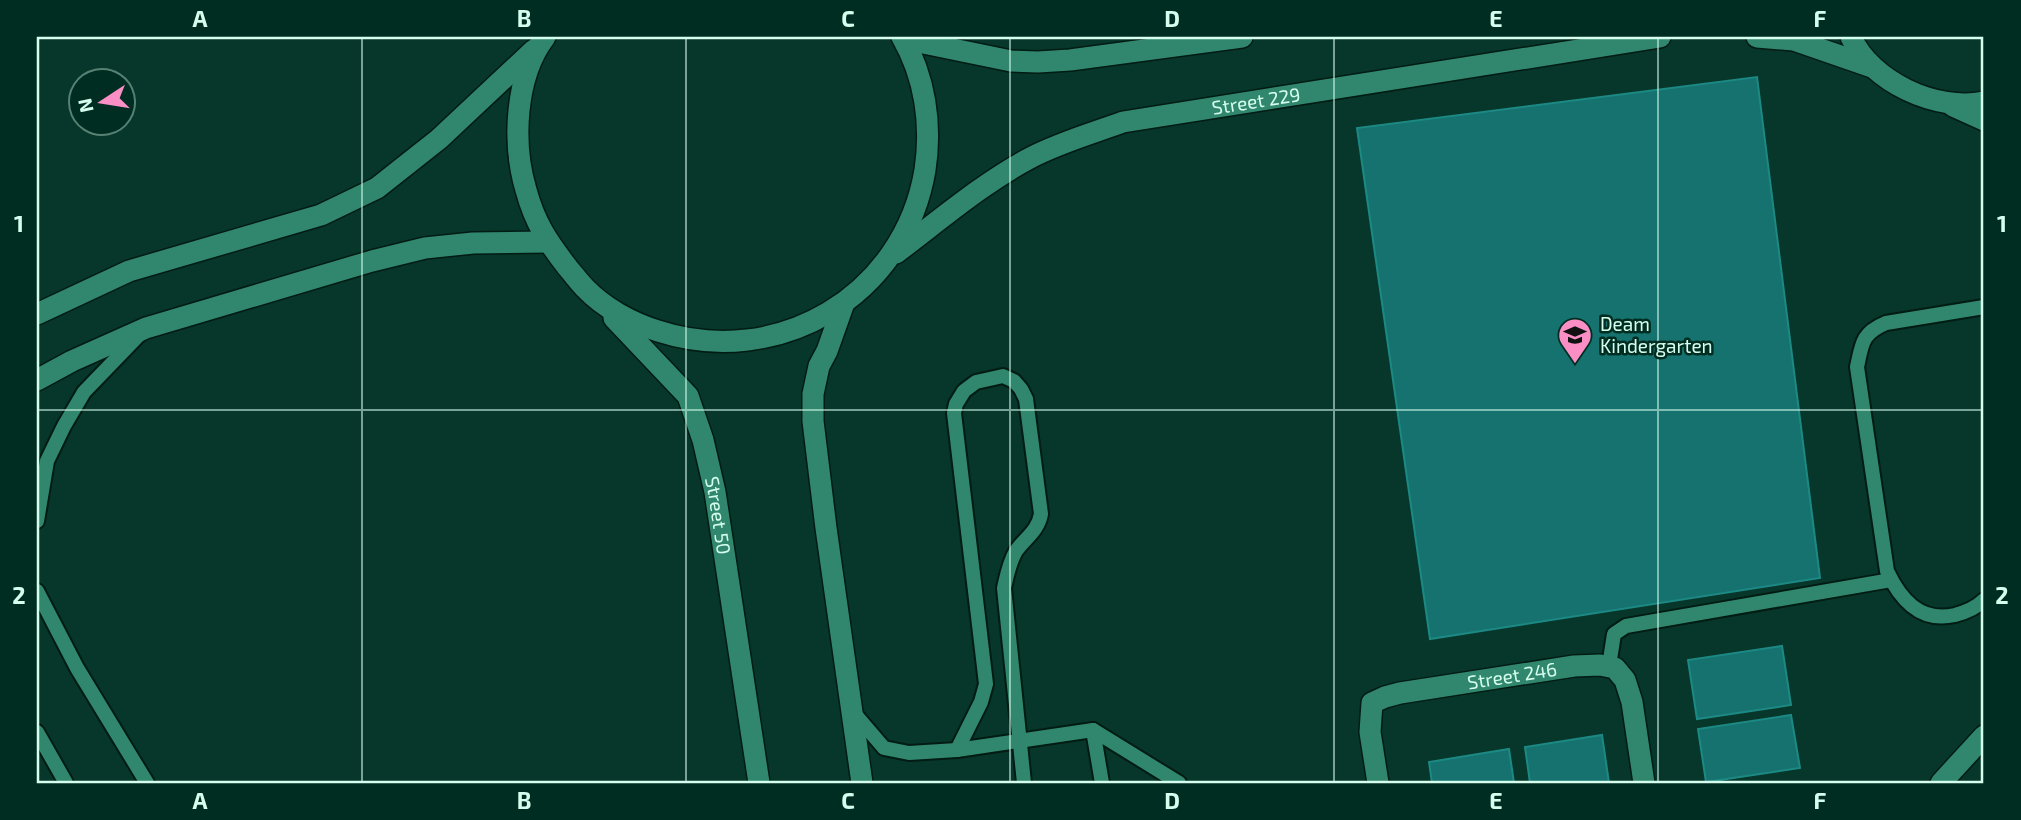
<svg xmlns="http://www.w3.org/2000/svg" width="2021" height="820" viewBox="0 0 2021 820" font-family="'Exo 2',sans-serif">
	<rect width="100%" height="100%" fill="#07372a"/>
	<g fill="#15726e" stroke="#1c8984" stroke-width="2">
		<polygon points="1757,77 1820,578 1430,639 1357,128"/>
		<polygon points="1782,646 1791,705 1697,719 1688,660"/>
		<polygon points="1791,715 1800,768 1706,782 1698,729"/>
		<polygon points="1602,735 1609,783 1530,783 1525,747"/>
		<polygon points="1509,749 1514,783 1432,783 1429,762"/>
	</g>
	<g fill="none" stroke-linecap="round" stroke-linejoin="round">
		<g stroke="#021c14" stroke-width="18">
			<g id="lane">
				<path d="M 1984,307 L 1886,323 C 1862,333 1862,343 1857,367 L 1887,571 C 1900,599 1920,623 1955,615 C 1966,612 1976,608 1984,600"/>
				<polyline points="37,521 47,461 64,426 84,392 140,334"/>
				<polyline points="37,591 77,668 147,783"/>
				<polyline points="1609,666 1614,634 1626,626 1891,580"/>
				<polyline points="854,713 884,748 909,753 957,750 1093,730 1179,783"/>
				<polyline points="1093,730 1102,783"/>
				<polyline points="37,732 66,783"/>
				<path d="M 957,750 L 981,702 L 986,684 L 954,413 L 956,404 L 964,391 L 976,382 L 1003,376 L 1014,381 L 1021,389 L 1026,399 L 1041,514 C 1038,531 1025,538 1016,551 C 1009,563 1007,575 1004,588 L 1024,783"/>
			</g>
		</g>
		<g stroke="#021c14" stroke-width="24">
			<g id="street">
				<path id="s1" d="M 1378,783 L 1370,732 L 1372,703 L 1385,697 L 1400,693 L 1574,666 L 1600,665 L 1615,668 L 1625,680 L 1632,702 L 1644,783"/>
				<polyline points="1941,783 1984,736"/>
			</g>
		</g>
		<g stroke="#021c14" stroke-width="24">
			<g id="secondary">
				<path d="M 545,37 C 515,76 512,143 526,190 C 535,223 547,241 568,268 C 574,275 579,282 585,288 C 604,308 632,323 658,331 C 778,370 904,296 925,170 C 932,124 925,77 902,37"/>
				<polyline points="1757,37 1794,40 1872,67"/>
				<path d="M 1851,37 C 1871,82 1937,112 1984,102"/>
				<polyline points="904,39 1011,61 1038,62 1070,60 1242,37"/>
				<polyline points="1953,106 1984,120"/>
				<path id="s2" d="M 896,253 C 940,220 984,182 1032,157 C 1061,142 1093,133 1123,122 L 1660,37"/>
				<polyline points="844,303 827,351 819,366 813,394 813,421 826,528 862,783"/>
				<polyline points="37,314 129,271 321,215 377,188 439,139 534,50"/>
				<path id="s3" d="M 614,318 L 688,396 L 703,440 L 715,492 L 759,783"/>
				<polyline points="37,380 72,361 146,328 372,261 425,248 473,243 547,242"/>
			</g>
		</g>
		<use href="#lane" stroke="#31876d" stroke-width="14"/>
		<use href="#street" stroke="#31876d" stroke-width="21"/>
		<use href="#secondary" stroke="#31876d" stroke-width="21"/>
	</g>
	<path fill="none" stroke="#d6feee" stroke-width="2" stroke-opacity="0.55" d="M 362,37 L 362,783M 686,37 L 686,783M 1010,37 L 1010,783M 1334,37 L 1334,783M 1658,37 L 1658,783M 37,410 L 1984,410"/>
	<defs>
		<g id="school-pin" transform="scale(1.75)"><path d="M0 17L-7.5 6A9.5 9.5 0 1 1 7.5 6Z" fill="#fb8fc5" stroke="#002d21"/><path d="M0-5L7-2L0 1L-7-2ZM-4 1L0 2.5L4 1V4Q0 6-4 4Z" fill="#111"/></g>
	</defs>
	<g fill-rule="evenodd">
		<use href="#school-pin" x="1575" y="335"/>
	</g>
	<g text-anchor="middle" stroke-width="5" stroke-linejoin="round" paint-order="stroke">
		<g font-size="19" fill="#d6feee" stroke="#002d21">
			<text dy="7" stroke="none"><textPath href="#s2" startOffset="399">Street 229</textPath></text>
			<text dy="7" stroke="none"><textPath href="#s3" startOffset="231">Street 50</textPath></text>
			<text dy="7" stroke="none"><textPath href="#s1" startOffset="224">Street 246</textPath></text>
		</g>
		<g font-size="19" fill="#d6feee" stroke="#002d21" text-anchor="start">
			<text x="1600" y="331">Deam<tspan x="1600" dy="22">Kindergarten</tspan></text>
		</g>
	</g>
	<rect width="2021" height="820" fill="none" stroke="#002d21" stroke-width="77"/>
	<g transform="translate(102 102) rotate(258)"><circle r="33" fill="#002d21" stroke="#568173" stroke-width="2"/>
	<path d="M0-5L12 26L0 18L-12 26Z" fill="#fb8fc5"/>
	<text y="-10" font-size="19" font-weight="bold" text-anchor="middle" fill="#d6feee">N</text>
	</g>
	<rect x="38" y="38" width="1944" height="744" fill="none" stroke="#d6feee" stroke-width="2.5"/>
	<g font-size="23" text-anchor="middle" font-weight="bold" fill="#d6feee">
		<text x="200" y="27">A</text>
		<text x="524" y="27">B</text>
		<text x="848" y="27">C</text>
		<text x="1172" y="27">D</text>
		<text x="1496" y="27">E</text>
		<text x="1820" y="27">F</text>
		<text x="19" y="232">1</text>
		<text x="2002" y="232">1</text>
		<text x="19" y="604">2</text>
		<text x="2002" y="604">2</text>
		<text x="200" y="809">A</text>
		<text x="524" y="809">B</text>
		<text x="848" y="809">C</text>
		<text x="1172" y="809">D</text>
		<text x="1496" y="809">E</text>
		<text x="1820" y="809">F</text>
	</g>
</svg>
